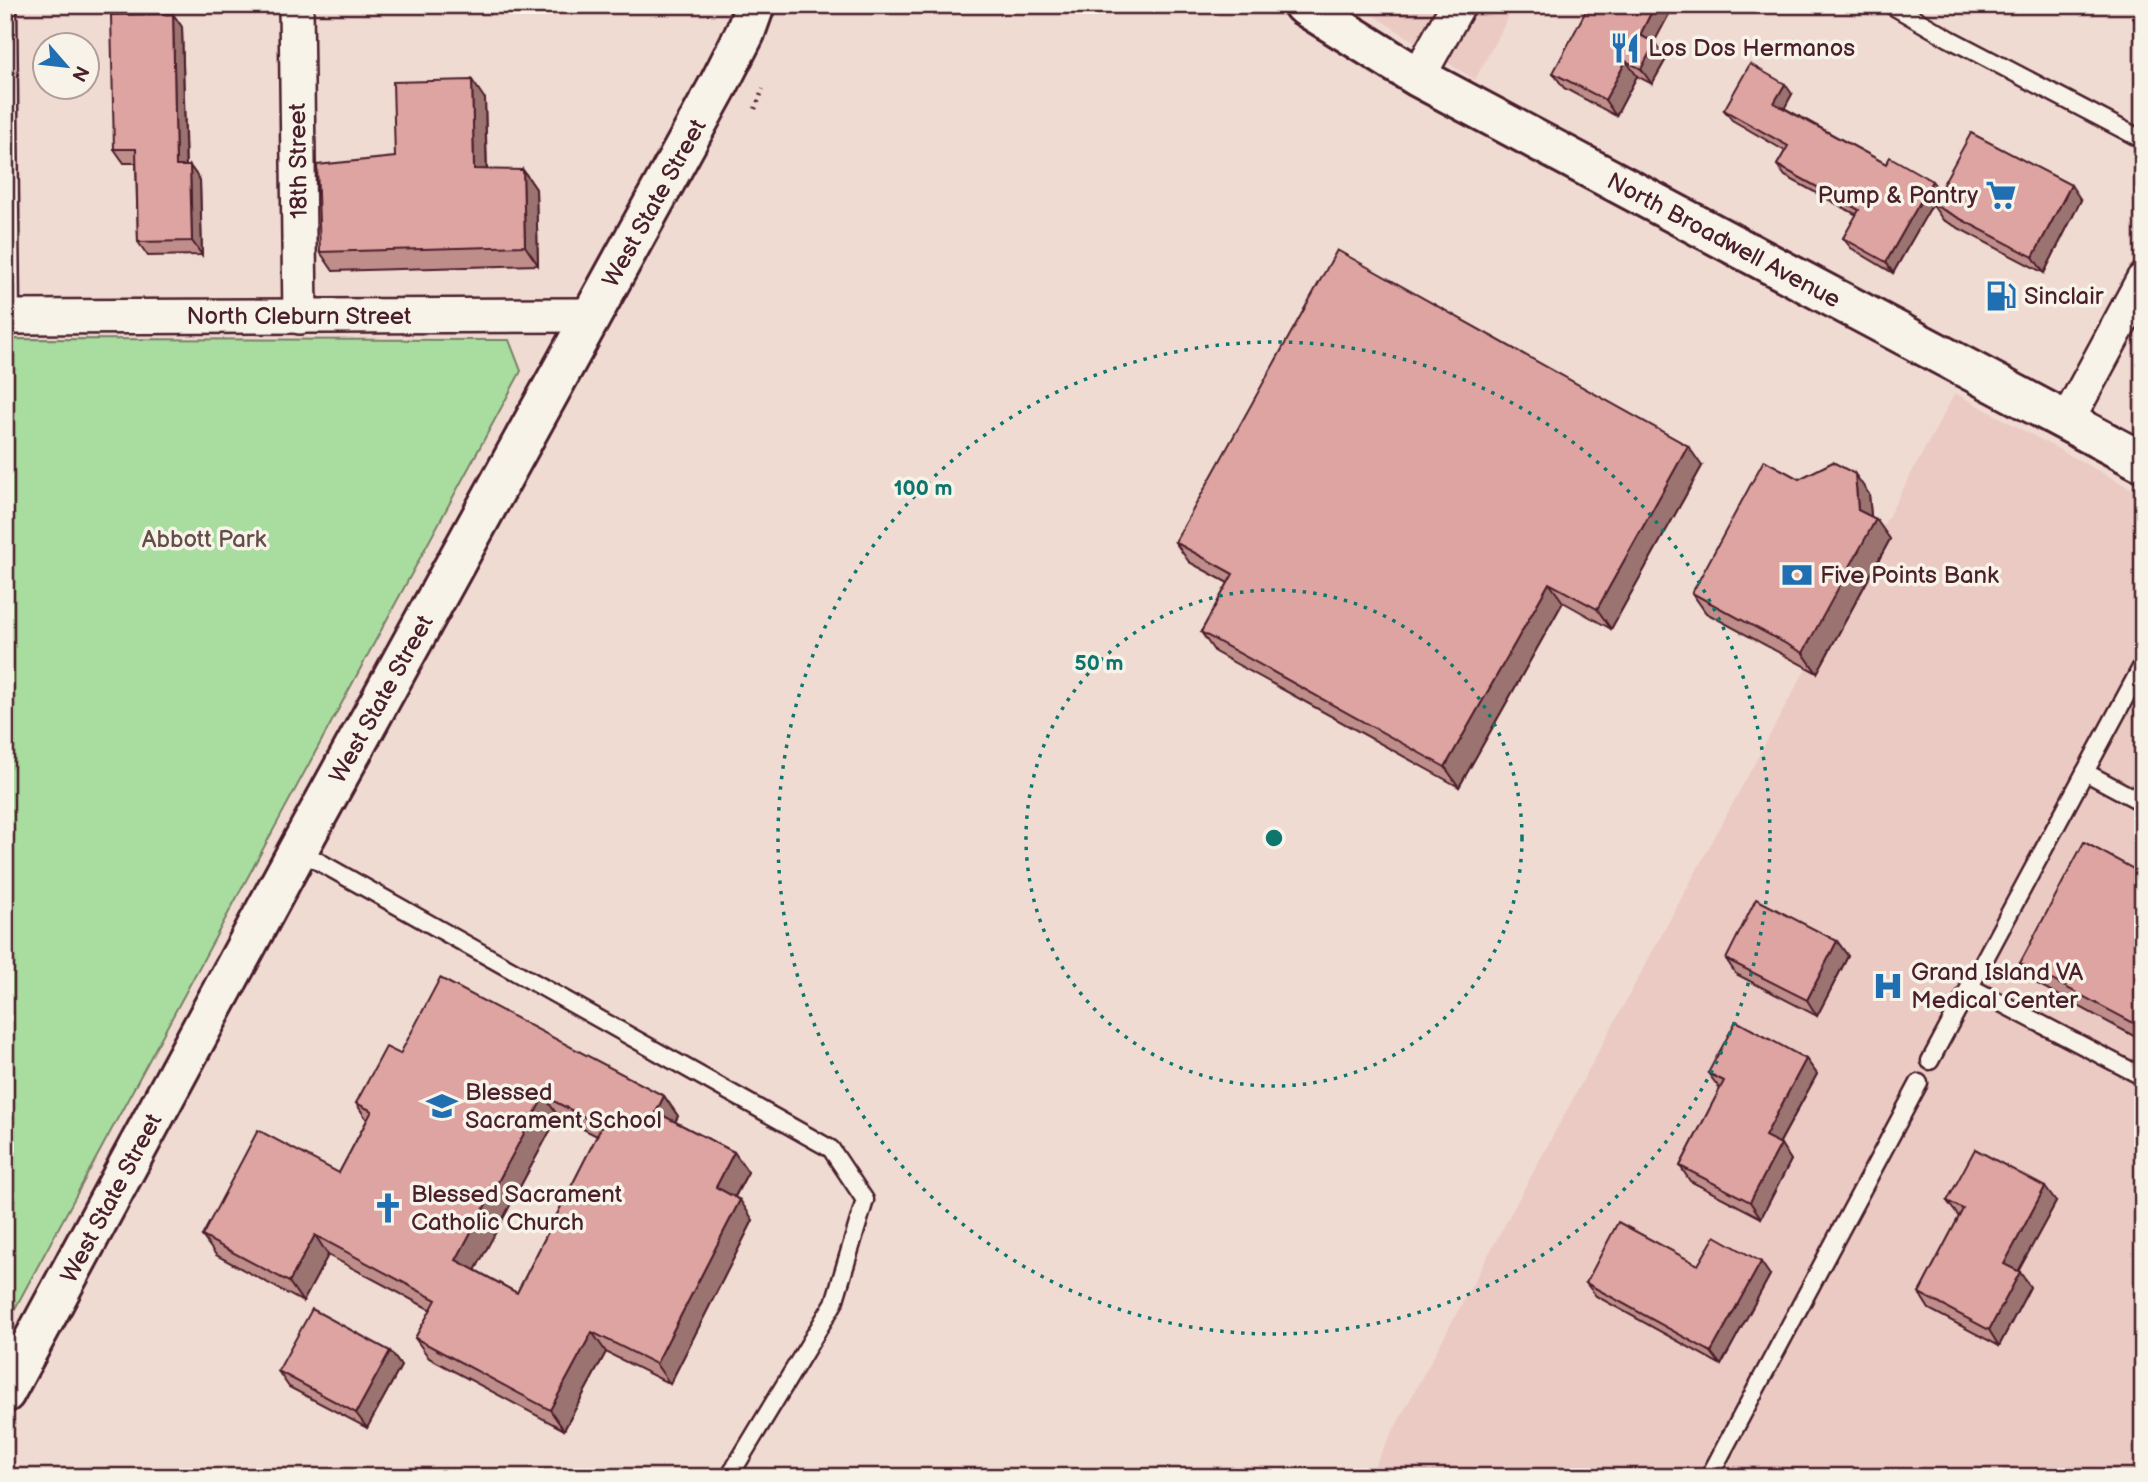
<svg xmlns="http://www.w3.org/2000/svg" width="2148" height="1482" viewBox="0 0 2148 1482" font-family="'Balsamiq Sans',sans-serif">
	<rect width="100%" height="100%" fill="#f0dbd3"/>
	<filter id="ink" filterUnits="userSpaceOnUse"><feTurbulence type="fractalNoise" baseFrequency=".0143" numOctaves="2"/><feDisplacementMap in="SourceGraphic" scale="14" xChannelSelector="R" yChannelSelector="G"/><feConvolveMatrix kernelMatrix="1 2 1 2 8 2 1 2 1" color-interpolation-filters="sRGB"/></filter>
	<g filter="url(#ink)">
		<g fill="#ebcac4">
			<polygon points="1357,5 1515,5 1475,80"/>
			<polygon points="1955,393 2143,495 2143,1477 1368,1477"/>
		</g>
		<polygon fill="#a9dda0" stroke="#7a7e66" stroke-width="2" points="5,339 509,340 521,371 5,1327"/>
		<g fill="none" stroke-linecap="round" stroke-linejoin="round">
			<g stroke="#4a1f2b" stroke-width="21">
				<g id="service">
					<polyline points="8,5 11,317"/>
					<polyline points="1891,5 1950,39 2143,140"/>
					<polyline points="2085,772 2143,803"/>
					<polyline points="298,850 831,1149 865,1200 834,1303 729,1477"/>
					<polyline points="1970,987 2143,1077"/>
					<polyline points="1930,1061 2143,664"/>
					<polyline points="1709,1477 1919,1083"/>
				</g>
			</g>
			<g stroke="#4a1f2b" stroke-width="38">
				<g id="minor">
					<polyline points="296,5 300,317"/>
					<polyline points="1418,77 1458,5"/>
					<polyline points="5,317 593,315"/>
					<polyline points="2067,421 2143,280"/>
				</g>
			</g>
			<g stroke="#4a1f2b" stroke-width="44">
				<polyline id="tertiary" points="5,1393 298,850 719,84 745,33 755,5"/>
			</g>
			<g stroke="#4a1f2b" stroke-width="44">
				<polyline id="secondary" points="1303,5 1418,77 2143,462"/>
			</g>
			<polyline stroke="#4a1f2b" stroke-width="4.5" stroke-dasharray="2 5" stroke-linecap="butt" points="755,109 763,89"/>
			<use href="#service" stroke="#f7f3e8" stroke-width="16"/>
			<use href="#minor" stroke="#f7f3e8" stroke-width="33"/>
			<use href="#tertiary" stroke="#f7f3e8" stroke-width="38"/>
			<use href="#secondary" stroke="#f7f3e8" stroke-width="38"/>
		</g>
		<g fill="#bf8d8a" stroke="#4a1f2b" stroke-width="2" fill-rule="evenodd">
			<polygon points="2143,5 2143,29 2140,27 2133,18"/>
			<polygon points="173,14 182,27 186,166 190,166 200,180 202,255 148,256 138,242 136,163 124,163 114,149"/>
			<polygon points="1654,43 1666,59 1652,84 1637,76 1616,116 1564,88 1553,73"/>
			<polygon points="1792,94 1784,108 1886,164 1939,191 2081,200 2044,273 1943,220 1932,204 1938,194 1893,273 1851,248 1843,238 1857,215 1785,176 1777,165 1785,151 1732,120 1724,110"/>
			<polygon points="485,99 487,170 523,170 536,189 538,265 333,271 320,252 395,157"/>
			<polygon points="1702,466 1611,629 1563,602 1459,787 1215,652 1201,632 1228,583 1189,562 1175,542"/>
			<polygon points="1799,479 1869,494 1871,516 1890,539 1817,673 1706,613 1692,593"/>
			<polygon points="2143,874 2143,1041 2034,982 2020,963"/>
			<polygon points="1837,941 1848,956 1817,1016 1736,974 1726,959"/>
			<path d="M 400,1054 L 664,1096 L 678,1116 L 675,1122 L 734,1152 L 748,1172 L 735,1197 L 753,1220 L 670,1384 L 606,1352 L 564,1430 L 429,1358 L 415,1338 L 431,1310 L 328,1255 L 303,1302 L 216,1255 L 202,1236 L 339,1173 L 367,1120 L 356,1103 ZM 558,1116 L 597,1136 L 517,1293 L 475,1270 Z"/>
			<polygon points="1806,1059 1817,1074 1779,1144 1791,1160 1761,1218 1690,1181 1680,1166 1720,1089 1708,1073"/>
			<polygon points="1947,1201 2056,1202 2018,1271 2030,1287 1999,1346 1929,1309 1919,1293 1959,1217"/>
			<polygon points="1698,1265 1770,1275 1721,1365 1596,1296 1586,1283"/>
			<polygon points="390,1351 401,1366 367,1428 289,1387 278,1371"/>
		</g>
		<g fill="#9b7371" stroke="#4a1f2b" stroke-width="2">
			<polygon points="1655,5 1674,5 1650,50 1640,35"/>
			<polygon points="173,14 182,27 186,180 176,166"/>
			<polygon points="1655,43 1666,59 1652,84 1641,69"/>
			<polygon points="1626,61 1637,76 1616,116 1605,100"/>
			<polygon points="472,80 485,99 487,188 474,169"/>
			<polygon points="1785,84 1792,94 1782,113 1774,103"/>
			<polygon points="190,166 200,180 202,255 192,241"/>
			<polygon points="523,170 536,189 538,265 525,246"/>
			<polygon points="1932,181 1940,191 1893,273 1886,262"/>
			<polygon points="2071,185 2081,200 2044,273 2033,257"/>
			<polygon points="1688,446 1702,466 1611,629 1597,609"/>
			<polygon points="1855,474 1869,494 1872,526 1876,519 1890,539 1817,673 1803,653 1858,510"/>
			<polygon points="1549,583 1563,602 1459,787 1445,767"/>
			<polygon points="1837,941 1848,956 1817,1016 1807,1000"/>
			<polygon points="1806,1059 1817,1074 1775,1151 1765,1136"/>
			<polygon points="544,1096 558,1116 470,1280 456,1260"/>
			<polygon points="664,1096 678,1116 670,1132 656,1112"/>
			<polygon points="1781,1144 1791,1160 1761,1218 1750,1202"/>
			<polygon points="734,1152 748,1172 729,1207 716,1187"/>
			<polygon points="2045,1187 2056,1202 2014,1279 2004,1264"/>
			<polygon points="740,1200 753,1220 670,1384 656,1364"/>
			<polygon points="315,1235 328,1255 303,1302 289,1282"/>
			<polygon points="1761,1262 1770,1275 1721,1365 1711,1352"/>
			<polygon points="2020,1272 2030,1287 1999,1346 1989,1330"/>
			<polygon points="592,1332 606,1352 564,1430 550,1410"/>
			<polygon points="390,1351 401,1366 367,1428 356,1413"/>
		</g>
		<g fill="#dea4a1" stroke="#4a1f2b" stroke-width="2" fill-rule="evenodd">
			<polygon points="1589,5 1655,5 1640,35 1655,43 1641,69 1626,61 1605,100 1553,73"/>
			<polygon points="2140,5 2143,5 2143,23 2133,18"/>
			<polygon points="173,14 176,166 190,166 192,241 138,242 136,149 114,149 111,15"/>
			<polygon points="1750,64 1785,84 1774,103 1886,164 1890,157 1932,181 1886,262 1843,238 1859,210 1777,165 1788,146 1724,110"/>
			<polygon points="472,80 474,169 523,170 525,246 320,252 317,165 395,157 393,82"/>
			<polygon points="1971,133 2071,185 2033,257 1932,204"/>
			<polygon points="1337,250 1688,446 1597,609 1549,583 1445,767 1201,632 1233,574 1175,542"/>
			<polygon points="1764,460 1799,479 1833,462 1855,474 1858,510 1876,519 1803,653 1692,593"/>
			<polygon points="2084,842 2143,874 2143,1028 2020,963"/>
			<polygon points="1756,899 1837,941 1807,1000 1726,959"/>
			<path d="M 440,978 L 664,1096 L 656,1112 L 734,1152 L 716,1187 L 740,1200 L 656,1364 L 592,1332 L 550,1410 L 415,1338 L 436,1300 L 315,1235 L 289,1282 L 202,1236 L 258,1130 L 339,1173 L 372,1111 L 356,1103 L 386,1047 L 400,1054 ZM 544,1096 L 602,1126 L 517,1293 L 456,1260 Z"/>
			<polygon points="1736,1021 1806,1059 1765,1136 1781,1144 1750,1202 1680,1166 1724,1081 1708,1073"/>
			<polygon points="1975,1149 2045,1187 2004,1264 2020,1272 1989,1330 1919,1293 1963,1209 1947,1201"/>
			<polygon points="1618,1222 1698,1265 1715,1236 1761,1262 1711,1352 1586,1283"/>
			<polygon points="312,1309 390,1351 356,1413 278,1371"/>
		</g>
	</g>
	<g fill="none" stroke="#0f766e" stroke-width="3.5" stroke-dasharray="3.5 7">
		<circle cx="1274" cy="838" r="248"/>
		<circle cx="1274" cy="838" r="496"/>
	</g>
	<defs>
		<g id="restaurant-bare" transform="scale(2.415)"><path d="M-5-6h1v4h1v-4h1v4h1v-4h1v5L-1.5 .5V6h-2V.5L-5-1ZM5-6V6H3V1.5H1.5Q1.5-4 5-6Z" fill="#1f6fb2" stroke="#f7f3e8" stroke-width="2.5" paint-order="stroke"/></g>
		<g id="supermarket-bare" transform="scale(2.415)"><path d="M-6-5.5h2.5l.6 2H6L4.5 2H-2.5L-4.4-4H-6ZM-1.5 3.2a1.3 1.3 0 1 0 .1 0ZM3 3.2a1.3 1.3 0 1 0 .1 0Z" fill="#1f6fb2" stroke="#f7f3e8" stroke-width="2.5" paint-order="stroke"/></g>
		<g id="fuel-bare" transform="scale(2.415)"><path d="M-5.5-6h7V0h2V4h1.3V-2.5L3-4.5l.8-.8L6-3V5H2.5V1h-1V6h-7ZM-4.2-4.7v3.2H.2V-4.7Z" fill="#1f6fb2" stroke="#f7f3e8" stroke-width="2.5" paint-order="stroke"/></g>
		<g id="bank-bare" transform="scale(2.415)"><path d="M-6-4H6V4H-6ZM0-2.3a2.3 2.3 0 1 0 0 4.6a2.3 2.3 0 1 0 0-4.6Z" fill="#1f6fb2" stroke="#f7f3e8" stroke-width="2.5" paint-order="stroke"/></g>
		<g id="hospital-bare" transform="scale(2.415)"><path d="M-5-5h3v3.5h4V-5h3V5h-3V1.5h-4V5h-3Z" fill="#1f6fb2" stroke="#f7f3e8" stroke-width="2.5" paint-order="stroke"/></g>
		<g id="school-bare" transform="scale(2.415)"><path d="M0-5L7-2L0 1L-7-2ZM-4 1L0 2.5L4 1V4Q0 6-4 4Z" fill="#1f6fb2" stroke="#f7f3e8" stroke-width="2.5" paint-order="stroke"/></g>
		<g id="church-bare" transform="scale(2.415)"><path d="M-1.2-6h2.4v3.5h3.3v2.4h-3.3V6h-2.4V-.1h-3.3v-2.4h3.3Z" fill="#1f6fb2" stroke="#f7f3e8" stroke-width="2.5" paint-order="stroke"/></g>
	</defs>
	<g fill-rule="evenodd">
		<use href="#restaurant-bare" x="1625" y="48"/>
		<use href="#supermarket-bare" x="2001" y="195"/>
		<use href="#fuel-bare" x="2001" y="296"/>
		<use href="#bank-bare" x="1797" y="575"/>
		<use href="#hospital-bare" x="1888" y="986"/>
		<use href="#school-bare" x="442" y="1106"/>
		<use href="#church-bare" x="388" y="1208"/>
	</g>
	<g text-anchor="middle" stroke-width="7" stroke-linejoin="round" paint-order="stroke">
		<g font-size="24" fill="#4a1f2b" stroke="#f7f3e8" text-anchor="start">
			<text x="1648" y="56">Los Dos Hermanos</text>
			<text x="1978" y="203" text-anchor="end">Pump &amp; Pantry</text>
			<text x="2024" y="304">Sinclair</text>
			<text x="1820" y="583">Five Points Bank</text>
			<text x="1911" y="980">Grand Island VA<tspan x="1911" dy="28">Medical Center</tspan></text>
			<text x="465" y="1100">Blessed<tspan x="465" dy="28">Sacrament School</tspan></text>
			<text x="411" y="1202">Blessed Sacrament<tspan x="411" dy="28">Catholic Church</tspan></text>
		</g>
		<g font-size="24" fill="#4a1f2b" stroke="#f7f3e8">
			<text transform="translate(298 161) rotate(-91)" y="8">18th Street</text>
			<text transform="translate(654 203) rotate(-61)" y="8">West State Street</text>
			<text transform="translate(1724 240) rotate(28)" y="8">North Broadwell Avenue</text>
			<text x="299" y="324">North Cleburn Street</text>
			<text transform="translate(381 699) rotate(-61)" y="8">West State Street</text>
			<text transform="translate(111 1198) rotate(-62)" y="8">West State Street</text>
		</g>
		<g font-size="24" fill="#624e48" stroke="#f7f3e8">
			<text x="204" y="547">Abbott Park</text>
		</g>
	</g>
	<circle cx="1274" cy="838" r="10" fill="#0f766e" stroke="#f7f3e8" stroke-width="3.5"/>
	<g font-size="21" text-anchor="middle" font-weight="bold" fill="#0f766e" stroke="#f7f3e8" stroke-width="7" stroke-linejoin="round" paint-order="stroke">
		<text x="923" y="495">100 m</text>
		<text x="1099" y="670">50 m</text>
	</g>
	<rect width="2148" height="1482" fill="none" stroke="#f7f3e8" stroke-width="28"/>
	<rect x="14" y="14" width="2120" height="1454" fill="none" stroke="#4a1f2b" stroke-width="2.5" filter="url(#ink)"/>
	<g transform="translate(66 66) rotate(118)"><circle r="33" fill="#f7f3e8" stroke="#b29e9c" stroke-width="2"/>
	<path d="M0-5L12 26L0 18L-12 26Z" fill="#1f6fb2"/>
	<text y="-10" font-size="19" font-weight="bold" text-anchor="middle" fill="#4a1f2b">N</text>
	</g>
</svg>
